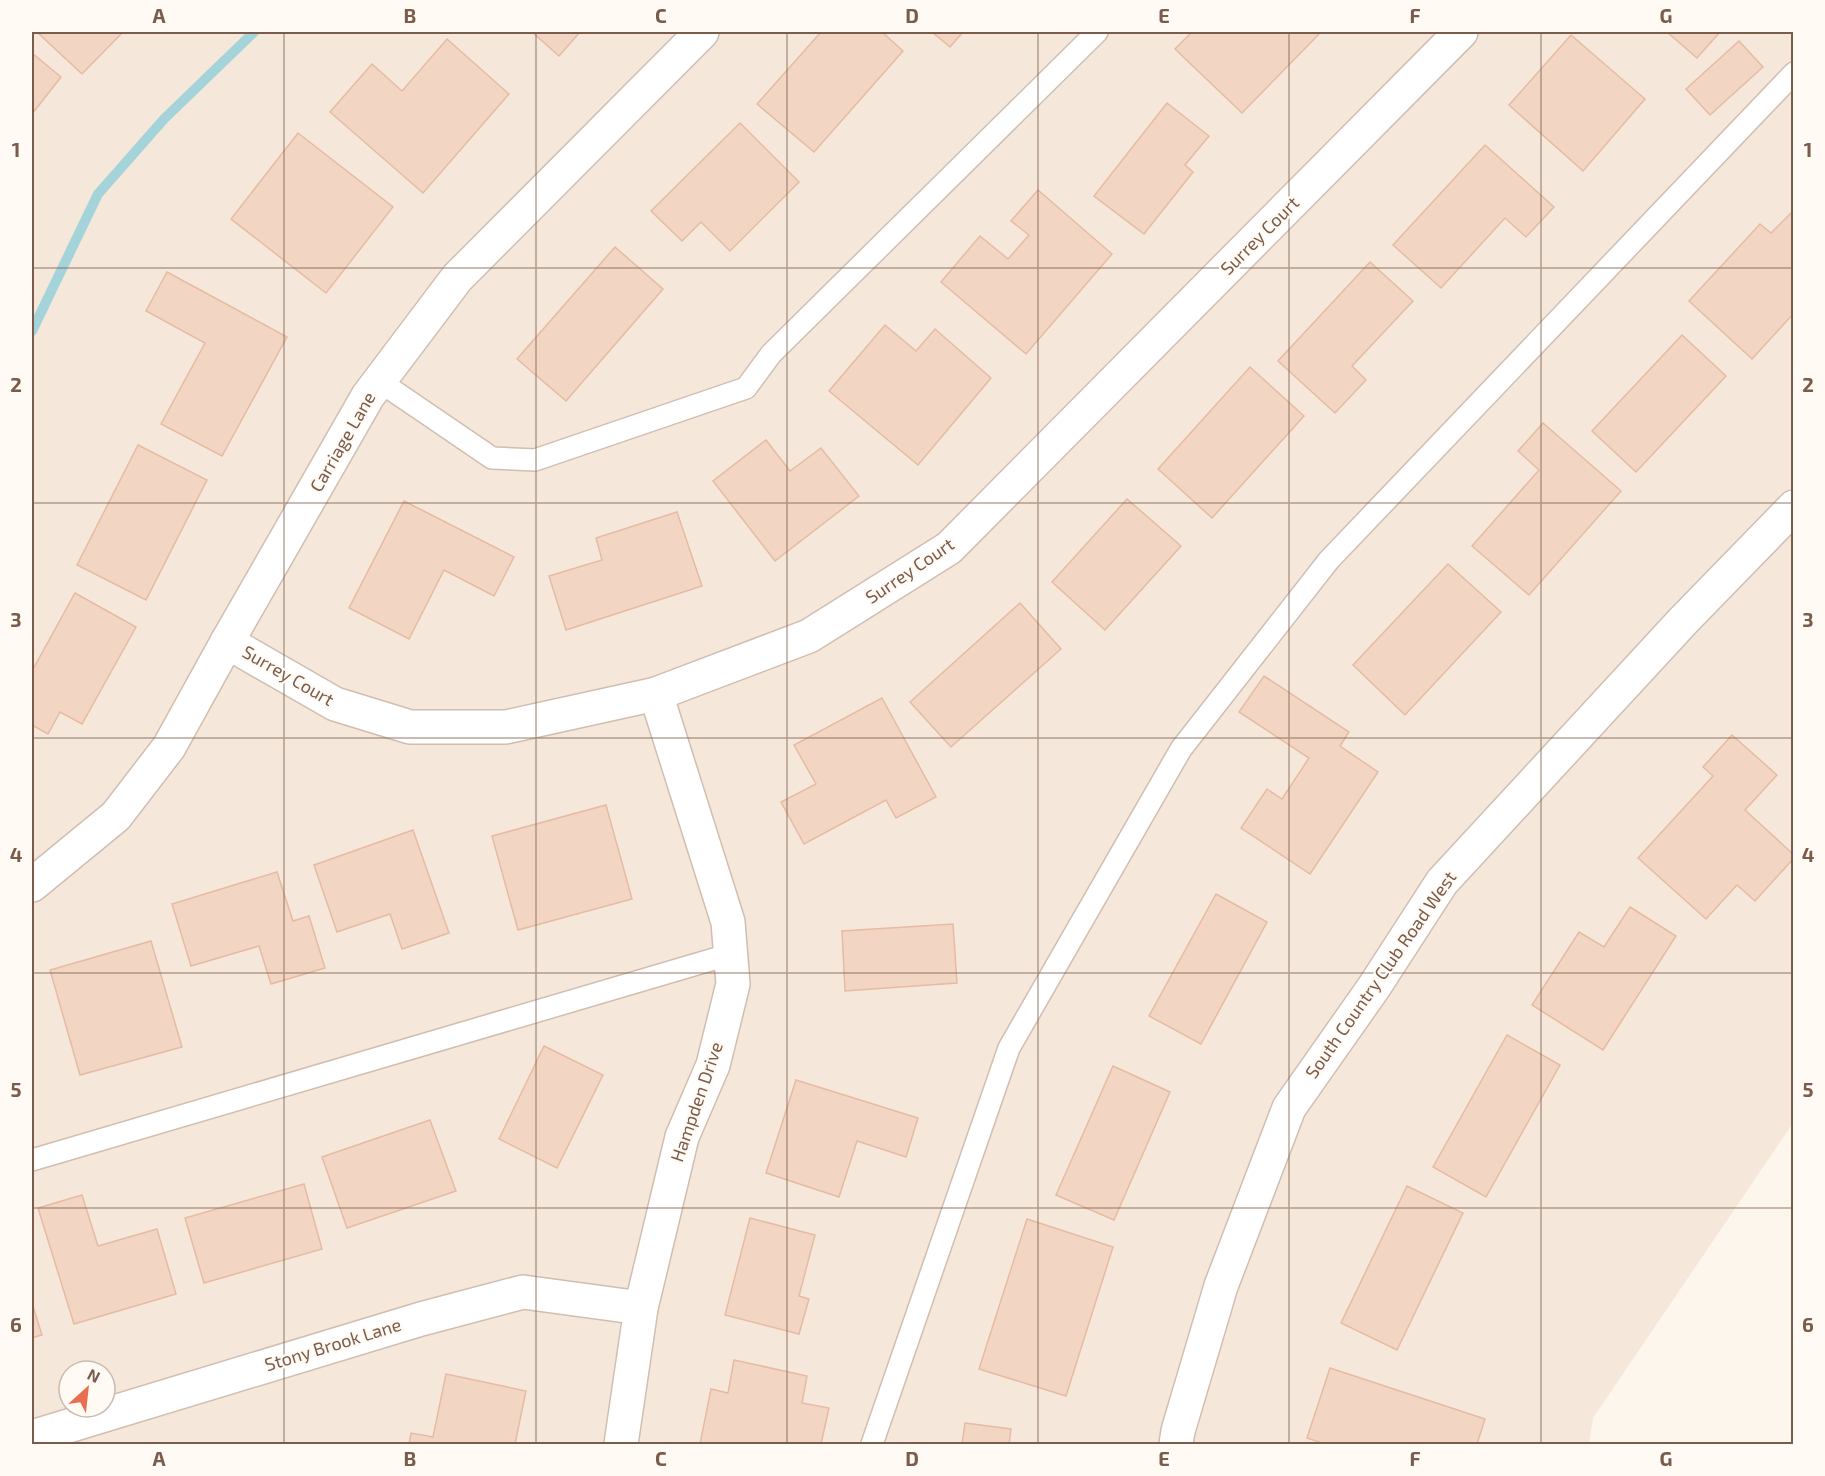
<svg xmlns="http://www.w3.org/2000/svg" width="1825" height="1476" viewBox="0 0 1825 1476" font-family="'Exo 2',sans-serif">
	<rect width="100%" height="100%" fill="#fdf6ec"/>
	<path fill="#f5e8da" fill-rule="evenodd" d="M 32,32 L 1793,32 L 1793,1123 L 1593,1418 L 1589,1444 L 32,1444 ZM 69,1371 L 105,1371 L 105,1407 L 69,1407 Z"/>
	<g fill="none" stroke-linecap="round" stroke-linejoin="round">
		<polyline stroke="#a5d3da" stroke-width="10" points="32,331 98,194 164,119 254,32"/>
	</g>
	<g fill="#f3d5c3" stroke="#e6bba3" stroke-width="1.5">
		<polygon points="37,32 123,32 82,74"/>
		<polygon points="532,32 580,32 559,56"/>
		<polygon points="821,32 882,32 903,51 814,152 757,104"/>
		<polygon points="932,32 963,32 950,47"/>
		<polygon points="1192,32 1321,32 1242,113 1175,49"/>
		<polygon points="1667,32 1720,32 1697,58"/>
		<polygon points="1571,35 1645,99 1583,171 1509,105"/>
		<polygon points="447,39 509,94 423,193 330,112 372,64 402,91"/>
		<polygon points="1739,41 1763,67 1710,115 1686,89"/>
		<polygon points="32,53 61,77 32,114"/>
		<polygon points="1167,103 1209,136 1185,165 1193,172 1144,234 1094,196"/>
		<polygon points="740,123 799,182 730,251 701,222 682,241 651,211"/>
		<polygon points="298,133 393,207 326,293 231,219"/>
		<polygon points="1485,145 1554,207 1526,237 1505,218 1441,288 1393,245"/>
		<polygon points="1038,190 1112,254 1026,354 941,282 980,236 1008,259 1029,235 1011,221"/>
		<polygon points="1791,213 1794,216 1794,313 1752,359 1689,301 1760,224 1771,233"/>
		<polygon points="615,247 663,289 566,401 517,359"/>
		<polygon points="1370,262 1413,301 1352,366 1366,380 1335,413 1278,361"/>
		<polygon points="167,272 287,337 222,456 161,424 205,343 146,311"/>
		<polygon points="885,325 916,351 935,329 991,378 918,465 829,391"/>
		<polygon points="1682,335 1726,376 1636,472 1592,431"/>
		<polygon points="1250,367 1304,416 1212,518 1158,469"/>
		<polygon points="1543,423 1621,491 1529,595 1472,546 1539,470 1518,451"/>
		<polygon points="766,440 790,471 821,448 859,496 775,561 713,481"/>
		<polygon points="138,445 207,480 146,600 77,565"/>
		<polygon points="1127,499 1181,546 1105,630 1052,582"/>
		<polygon points="404,501 514,557 494,596 444,570 409,639 349,608"/>
		<polygon points="677,512 702,586 566,630 549,576 602,560 596,538"/>
		<polygon points="1448,564 1501,612 1405,715 1353,665"/>
		<polygon points="75,593 136,627 82,724 60,712 48,734 32,725 32,671"/>
		<polygon points="1020,603 1061,649 951,747 910,702"/>
		<polygon points="1264,676 1349,732 1340,746 1378,772 1310,874 1241,828 1267,789 1282,799 1309,758 1239,712"/>
		<polygon points="882,698 936,797 896,818 886,800 804,844 781,802 816,784 794,745"/>
		<polygon points="1732,735 1777,775 1745,810 1794,855 1794,858 1755,901 1737,885 1706,919 1638,858 1713,776 1703,767"/>
		<polygon points="606,805 632,899 518,930 492,836"/>
		<polygon points="413,830 449,933 402,949 390,914 337,932 314,865"/>
		<polygon points="277,872 293,921 309,916 325,968 271,984 259,946 191,966 172,904"/>
		<polygon points="1216,894 1267,922 1201,1044 1149,1016"/>
		<polygon points="1630,907 1676,936 1603,1050 1532,1005 1579,932 1604,947"/>
		<polygon points="953,924 957,983 845,991 842,931"/>
		<polygon points="151,941 182,1047 80,1075 50,970"/>
		<polygon points="1507,1035 1560,1065 1486,1197 1433,1167"/>
		<polygon points="544,1046 603,1075 557,1168 499,1139"/>
		<polygon points="1113,1066 1170,1092 1114,1220 1056,1195"/>
		<polygon points="796,1080 918,1118 906,1157 857,1141 839,1197 766,1173"/>
		<polygon points="430,1120 456,1191 347,1228 322,1157"/>
		<polygon points="304,1184 322,1249 204,1283 185,1218"/>
		<polygon points="1407,1186 1463,1213 1397,1350 1341,1323"/>
		<polygon points="82,1195 98,1246 157,1229 176,1294 74,1324 38,1208"/>
		<polygon points="750,1218 815,1235 799,1296 809,1299 799,1334 725,1315"/>
		<polygon points="1027,1219 1113,1247 1066,1396 979,1369"/>
		<polygon points="32,1303 42,1335 32,1338"/>
		<polygon points="734,1360 807,1376 802,1403 829,1408 821,1444 700,1444 711,1389 728,1393"/>
		<polygon points="1330,1368 1485,1419 1477,1444 1325,1444 1307,1438"/>
		<polygon points="446,1374 526,1391 515,1444 409,1444 411,1433 433,1437"/>
		<polygon points="965,1423 1011,1429 1009,1444 962,1444"/>
	</g>
	<g fill="none" stroke-linecap="round" stroke-linejoin="round">
		<g stroke="#d1beb0" stroke-width="24">
			<g id="service">
				<polyline points="379,381 492,458 535,460 746,388 771,354 1097,32"/>
				<polyline points="32,1160 731,954"/>
				<polyline points="872,1444 1009,1048 1181,749 1329,560 1794,73"/>
			</g>
		</g>
		<g stroke="#d1beb0" stroke-width="36">
			<g id="minor">
				<polyline points="227,642 335,704 410,727 506,727 656,694 809,636 949,548 1461,32"/>
				<polyline points="32,885 116,816 169,747 227,642 368,396 457,278 702,32"/>
				<polyline points="32,1437 421,1319 523,1292 641,1308"/>
				<polyline points="621,1444 641,1308 682,1137 713,1065 733,984 728,922 656,694"/>
			</g>
		</g>
		<g stroke="#d1beb0" stroke-width="36">
			<polyline id="tertiary" points="1176,1444 1178,1431 1221,1286 1289,1108 1374,987 1442,882 1683,621 1794,507"/>
		</g>
		<use href="#service" stroke="#fff" stroke-width="21"/>
		<use href="#minor" stroke="#fff" stroke-width="33"/>
		<use href="#tertiary" stroke="#fff" stroke-width="33"/>
	</g>
	<path fill="none" stroke="#7a5c4d" stroke-width="1.5" stroke-opacity="0.55" d="M 284,32 L 284,1444M 536,32 L 536,1444M 787,32 L 787,1444M 1038,32 L 1038,1444M 1289,32 L 1289,1444M 1541,32 L 1541,1444M 32,268 L 1794,268M 32,503 L 1794,503M 32,738 L 1794,738M 32,973 L 1794,973M 32,1208 L 1794,1208"/>
	<g text-anchor="middle" stroke-width="4.5" stroke-linejoin="round" paint-order="stroke">
		<g font-size="18" fill="#7a5c4d" stroke="#fffaf3">
			<text transform="translate(1260 236) rotate(-45)" y="6">Surrey Court</text>
			<text transform="translate(343 442) rotate(-60)" y="6">Carriage Lane</text>
			<text transform="translate(910 571) rotate(-34)" y="6">Surrey Court</text>
			<text transform="translate(288 676) rotate(30)" y="6">Surrey Court</text>
			<text transform="translate(1381 975) rotate(-55)" y="6">South Country Club Road West</text>
			<text transform="translate(697 1102) rotate(-71)" y="6">Hampden Drive</text>
			<text transform="translate(333 1345) rotate(-17)" y="6">Stony Brook Lane</text>
		</g>
	</g>
	<rect width="1825" height="1476" fill="none" stroke="#fffaf3" stroke-width="66"/>
	<g transform="translate(87 1389) rotate(27)"><circle r="28" fill="#fffaf3" stroke="#cabbb1" stroke-width="1.5"/>
	<path d="M0-4.5L10 22L0 15L-10 22Z" fill="#e76f51"/>
	<text y="-9" font-size="16" font-weight="bold" text-anchor="middle" fill="#7a5c4d">N</text>
	</g>
	<rect x="33" y="33" width="1759" height="1410" fill="none" stroke="#7a5c4d" stroke-width="2"/>
	<g font-size="20" text-anchor="middle" font-weight="bold" fill="#7a5c4d">
		<text x="159" y="23">A</text>
		<text x="410" y="23">B</text>
		<text x="661" y="23">C</text>
		<text x="912" y="23">D</text>
		<text x="1164" y="23">E</text>
		<text x="1415" y="23">F</text>
		<text x="1666" y="23">G</text>
		<text x="16" y="157">1</text>
		<text x="1808" y="157">1</text>
		<text x="16" y="392">2</text>
		<text x="1808" y="392">2</text>
		<text x="16" y="627">3</text>
		<text x="1808" y="627">3</text>
		<text x="16" y="862">4</text>
		<text x="1808" y="862">4</text>
		<text x="16" y="1097">5</text>
		<text x="1808" y="1097">5</text>
		<text x="16" y="1332">6</text>
		<text x="1808" y="1332">6</text>
		<text x="159" y="1466">A</text>
		<text x="410" y="1466">B</text>
		<text x="661" y="1466">C</text>
		<text x="912" y="1466">D</text>
		<text x="1164" y="1466">E</text>
		<text x="1415" y="1466">F</text>
		<text x="1666" y="1466">G</text>
	</g>
</svg>
